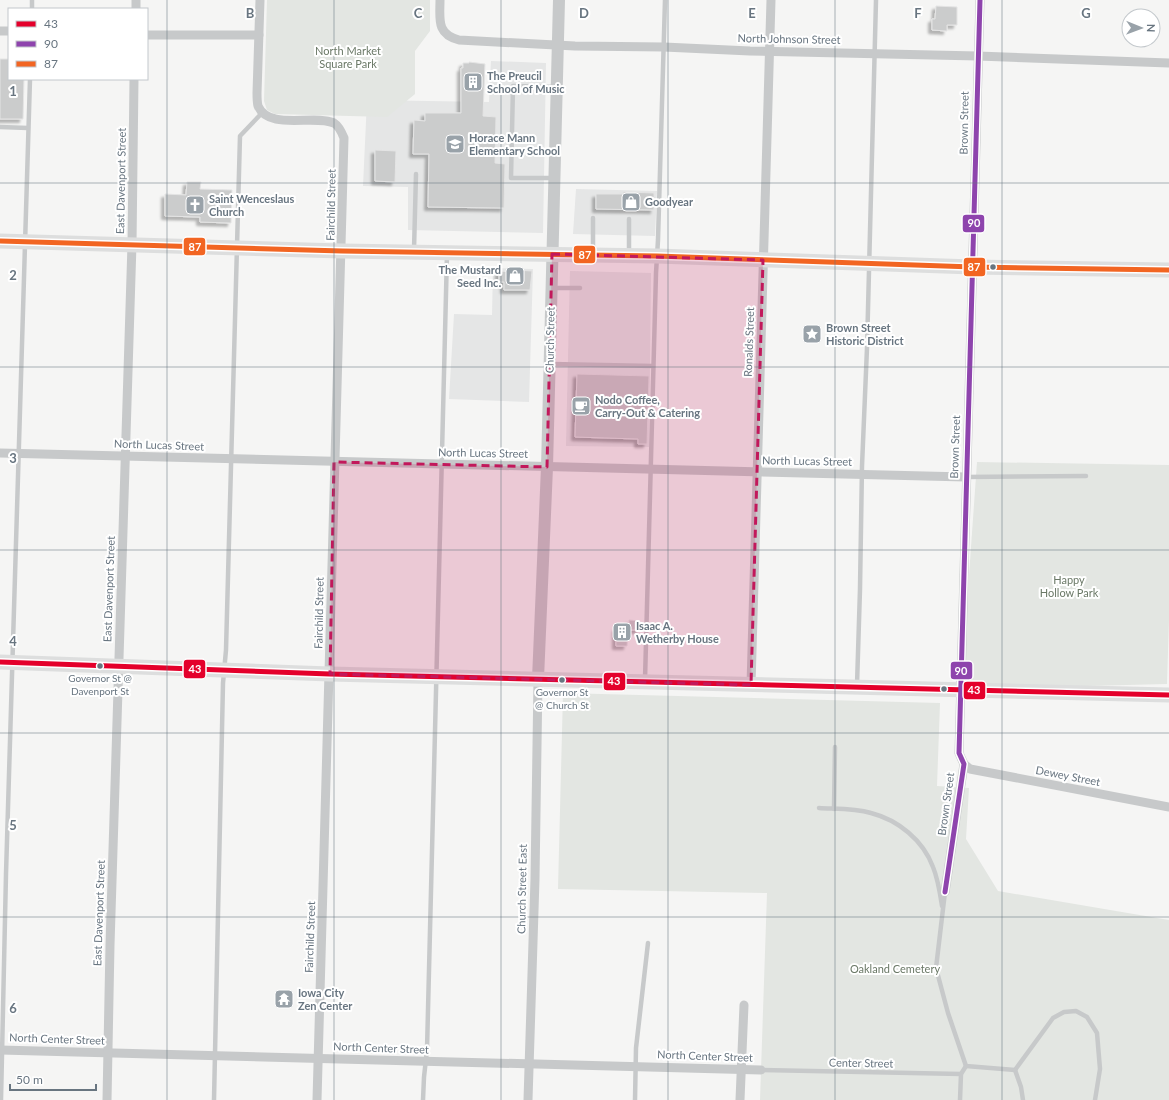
<svg xmlns="http://www.w3.org/2000/svg" width="1169" height="1100" viewBox="0 0 1169 1100" font-family="Lato,sans-serif">
	<defs>
		<filter id="shadow"><feDropShadow dx="-3.5" dy="3.5" stdDeviation="1" flood-color="#0004"/></filter>
	</defs>
	<rect width="100%" height="100%" fill="#f5f5f4"/>
	<g fill="#e5e6e6">
		<polygon points="491,61 546,63 543,233 408,230 408,187 363,186 367,100 489,102"/>
		<polygon points="576,189 657,191 655,236 573,234"/>
		<polygon points="493,268 533,269 529,402 449,399 454,314 492,315"/>
		<polygon points="570,271 651,273 649,447 566,446"/>
	</g>
	<g fill="#e3e6e2">
		<polygon points="267,0 430,0 430,31 415,51 415,94 387,117 275,114 267,110 264,101"/>
		<polygon points="977,462 1169,465 1169,619 1167,684 961,689"/>
		<polygon points="563,693 940,703 937,786 969,788 966,839 998,891 1169,920 1169,1100 760,1100 767,893 558,889"/>
	</g>
	<g fill="#cbcccc" stroke="#e4e4e4" filter="url(#shadow)">
		<polygon points="936,6 957,7 957,25 947,25 947,31 932,30 932,19 935,19"/>
		<polygon points="0,59 9,59 9,79 24,79 23,119 0,119"/>
		<polygon points="469,62 485,64 483,116 496,117 495,163 505,164 504,208 428,207 429,154 413,154 414,120 425,121 425,113 461,113 461,68 463,68 463,63 469,63"/>
		<polygon points="375,150 396,151 395,182 375,181"/>
		<polygon points="187,182 201,182 200,189 232,190 231,223 200,222 200,217 165,216 165,194 186,195"/>
		<polygon points="623,192 654,193 654,210 596,209 596,194 623,194"/>
		<polygon points="515,270 532,271 530,290 504,290 504,282 499,282 499,271 515,272"/>
		<polygon points="577,374 649,376 647,444 638,444 638,439 575,437"/>
		<polygon points="629,620 640,621 640,630 629,630"/>
		<polygon points="616,628 628,628 627,646 616,646"/>
	</g>
	<g fill="none" stroke-linecap="round" stroke-linejoin="round">
		<g stroke="#c7c9ca" stroke-width="4.5">
			<polyline points="32,9 32,0"/>
			<polyline points="0,127 28,128"/>
			<polyline points="554,178 511,178 513,86 557,87"/>
			<polyline points="629,219 629,254"/>
			<polyline points="414,250 416,174"/>
			<polyline points="593,254 593,218"/>
			<polyline points="553,288 580,288"/>
			<polyline points="551,364 653,366"/>
			<polyline points="966,477 1086,476"/>
			<polyline points="645,680 656,273 658,240 665,0"/>
			<polyline points="857,685 860,589 862,466 867,348 876,0"/>
			<path d="M 819,808 C 835,809 854,808 871,813 C 898,820 923,840 933,867 C 938,879 940,893 942,906"/>
			<polyline points="834,809 835,747"/>
			<polyline points="945,892 936,968 948,1013 966,1066 1015,1070"/>
			<polyline points="761,1070 961,1074"/>
			<polyline points="1015,1070 1053,1018 1064,1012 1076,1011 1087,1017 1097,1033 1100,1069 1095,1100"/>
			<polyline points="1015,1070 1021,1087 1023,1100"/>
			<polyline points="1,1100 6,874 30,79"/>
			<polyline points="214,1100 223,683 226,650 240,136 262,113"/>
			<polyline points="423,1100 424,1077 427,1050 447,254"/>
			<polyline points="635,1100 636,1048 648,943"/>
			<polyline points="960,1100 961,1074 966,1066"/>
		</g>
		<g stroke="#c7c9ca" stroke-width="9">
			<path d="M 260,0 L 257,93 C 257,97 257,102 258,106 C 269,131 313,114 334,123 C 339,126 342,133 344,138 L 317,1100"/>
			<path d="M 440,0 C 440,19 436,34 459,40 L 575,46 L 664,47 L 750,51 L 978,56 L 1169,63"/>
			<polyline points="136,9 136,0"/>
			<polyline points="0,31 9,31"/>
			<polyline points="147,35 259,35"/>
			<polyline points="0,453 966,477"/>
			<polyline points="751,685 771,0"/>
			<polyline points="964,764 970,769 1169,807"/>
			<polyline points="945,892 964,764 959,753 980,0"/>
			<polyline points="0,1050 761,1070"/>
			<polyline points="107,1100 110,945 132,244 134,79"/>
			<polyline points="528,1100 535,879 538,679"/>
			<polyline points="740,1100 744,1005"/>
		</g>
		<polyline stroke="#c7c9ca" stroke-width="12" points="538,679 547,467 559,0"/>
		<g stroke="#dddede" stroke-width="15">
			<polyline points="0,241 342,251 657,256 973,267 1169,270"/>
			<polyline points="0,662 330,674 1169,695"/>
		</g>
		<g stroke="#fff" stroke-width="8">
			<polyline id="bus-1" points="0,662 330,674 1169,695"/>
		</g>
		<g stroke="#fff" stroke-width="8">
			<polyline id="bus-2" points="945,892 964,764 959,753 980,0"/>
		</g>
		<g stroke="#fff" stroke-width="8">
			<polyline id="bus-3" points="0,241 342,251 657,256 973,267 1169,270"/>
		</g>
		<use href="#bus-1" stroke="#e4002b" stroke-width="5"/>
		<use href="#bus-2" stroke="#8e44ad" stroke-width="5"/>
		<use href="#bus-3" stroke="#f26522" stroke-width="5"/>
	</g>
	<path fill="#c2185b" fill-opacity="0.2" stroke="#c2185b" stroke-width="3" stroke-dasharray="8 5" stroke-linejoin="round" d="M 552,254 L 763,260 L 751,685 L 330,674 L 334,462 L 547,467 Z"/>
	<path fill="none" stroke="#687580" stroke-width="1" stroke-opacity="0.55" d="M 167,0 L 167,1100M 334,0 L 334,1100M 501,0 L 501,1100M 668,0 L 668,1100M 835,0 L 835,1100M 1002,0 L 1002,1100M 0,183 L 1169,183M 0,367 L 1169,367M 0,550 L 1169,550M 0,733 L 1169,733M 0,917 L 1169,917"/>
	<defs>
		<g id="building-square" transform="scale(1)"><rect x="-9" y="-9" width="18" height="18" rx="4" fill="#99a2a9" stroke="#fff"/><path d="M-4-6H4V6H1V3H-1V6H-4ZM-2.5-4.3h1.7v1.8h-1.7ZM.8-4.3h1.7v1.8H.8ZM-2.5-1h1.7V.8h-1.7ZM.8-1h1.7V.8H.8Z" fill="#fff"/></g>
		<g id="school-square" transform="scale(1)"><rect x="-9" y="-9" width="18" height="18" rx="4" fill="#99a2a9" stroke="#fff"/><path d="M0-5L7-2L0 1L-7-2ZM-4 1L0 2.5L4 1V4Q0 6-4 4Z" fill="#fff"/></g>
		<g id="shop-square" transform="scale(1)"><rect x="-9" y="-9" width="18" height="18" rx="4" fill="#99a2a9" stroke="#fff"/><path d="M-5-2.5h2.3a2.7 3.5 0 0 1 5.4 0H5L5.5 6h-11ZM-1.5-2.5h3a1.5 2.3 0 0 0-3 0Z" fill="#fff"/></g>
		<g id="church-square" transform="scale(1)"><rect x="-9" y="-9" width="18" height="18" rx="4" fill="#99a2a9" stroke="#fff"/><path d="M-1.2-6h2.4v3.5h3.3v2.4h-3.3V6h-2.4V-.1h-3.3v-2.4h3.3Z" fill="#fff"/></g>
		<g id="sight-square" transform="scale(1)"><rect x="-9" y="-9" width="18" height="18" rx="4" fill="#99a2a9" stroke="#fff"/><path d="M0-6L1.8-2.2L6-1.7L2.9 1.2L3.7 5.4L0 3.3L-3.7 5.4L-2.9 1.2L-6-1.7L-1.8-2.2Z" fill="#fff"/></g>
		<g id="cafe-square" transform="scale(1)"><rect x="-9" y="-9" width="18" height="18" rx="4" fill="#99a2a9" stroke="#fff"/><path d="M-5.5-4.5H6V0H3Q3 3.5 0 3.5H-2.5Q-5.5 3.5-5.5 0ZM3-3.2v2h1.7v-2ZM-6 4.5H4V6H-6Z" fill="#fff"/></g>
		<g id="temple-square" transform="scale(1)"><rect x="-9" y="-9" width="18" height="18" rx="4" fill="#99a2a9" stroke="#fff"/><path d="M0-6L5-2H3V0L6.5 2.5H4V6H1.5V3h-3V6H-4V2.5H-6.5L-3 0V-2H-5Z" fill="#fff"/></g>
	</defs>
	<g fill-rule="evenodd">
		<use href="#building-square" x="473" y="82"/>
		<use href="#school-square" x="455" y="144"/>
		<use href="#shop-square" x="631" y="202"/>
		<use href="#church-square" x="195" y="205"/>
		<use href="#shop-square" x="515" y="276"/>
		<use href="#sight-square" x="812" y="334"/>
		<use href="#cafe-square" x="581" y="406"/>
		<use href="#building-square" x="622" y="632"/>
		<use href="#temple-square" x="284" y="999"/>
	</g>
	<g fill="#687580" stroke="#fff" stroke-width="1.5">
		<circle cx="993" cy="267" r="3.5"/>
		<circle cx="100" cy="666" r="3.5"/>
		<circle cx="562" cy="680" r="3.5"/>
		<circle cx="944" cy="689" r="3.5"/>
	</g>
	<g text-anchor="middle" stroke-width="4" stroke-linejoin="round" paint-order="stroke">
		<g font-size="10" fill="#687580" stroke="#fff">
			<text x="100" y="682">Governor St @<tspan x="100" dy="13">Davenport St</tspan></text>
			<text x="562" y="696">Governor St<tspan x="562" dy="13">@ Church St</tspan></text>
		</g>
		<g font-size="11" fill="#687580" stroke="#fff">
			<text transform="translate(789 39) rotate(1)" y="4">North Johnson Street</text>
			<text transform="translate(964 123) rotate(-89)" y="4">Brown Street</text>
			<text transform="translate(121 181) rotate(-89)" y="4">East Davenport Street</text>
			<text transform="translate(331 205) rotate(-89)" y="4">Fairchild Street</text>
			<text transform="translate(550 340) rotate(-89)" y="4">Church Street</text>
			<text transform="translate(749 342) rotate(-88)" y="4">Ronalds Street</text>
			<text transform="translate(159 445) rotate(2)" y="4">North Lucas Street</text>
			<text transform="translate(955 447) rotate(-88)" y="4">Brown Street</text>
			<text transform="translate(483 453) rotate(1)" y="4">North Lucas Street</text>
			<text transform="translate(807 461) rotate(1)" y="4">North Lucas Street</text>
			<text transform="translate(109 589) rotate(-88)" y="4">East Davenport Street</text>
			<text transform="translate(319 613) rotate(-89)" y="4">Fairchild Street</text>
			<text transform="translate(1068 776) rotate(11)" y="4">Dewey Street</text>
			<text transform="translate(946 804) rotate(-82)" y="4">Brown Street</text>
			<text transform="translate(522 889) rotate(-89)" y="4">Church Street East</text>
			<text transform="translate(99 913) rotate(-88)" y="4">East Davenport Street</text>
			<text transform="translate(310 937) rotate(-88)" y="4">Fairchild Street</text>
			<text transform="translate(57 1039) rotate(2)" y="4">North Center Street</text>
			<text transform="translate(381 1048) rotate(2)" y="4">North Center Street</text>
			<text transform="translate(705 1056) rotate(2)" y="4">North Center Street</text>
			<text transform="translate(861 1063) rotate(1)" y="4">Center Street</text>
		</g>
		<g font-size="11" fill="#6a7866" stroke="#fff">
			<text x="348" y="55">North Market<tspan x="348" dy="13">Square Park</tspan></text>
			<text x="1069" y="584">Happy<tspan x="1069" dy="13">Hollow Park</tspan></text>
			<text x="895" y="973">Oakland Cemetery</text>
		</g>
		<g font-size="11" font-weight="bold" fill="#687580" stroke="#fff" text-anchor="start">
			<text x="487" y="80">The Preucil<tspan x="487" dy="13">School of Music</tspan></text>
			<text x="469" y="142">Horace Mann<tspan x="469" dy="13">Elementary School</tspan></text>
			<text x="209" y="203">Saint Wenceslaus<tspan x="209" dy="13">Church</tspan></text>
			<text x="645" y="206">Goodyear</text>
			<text x="501" y="274" text-anchor="end">The Mustard<tspan x="501" dy="13">Seed Inc.</tspan></text>
			<text x="826" y="332">Brown Street<tspan x="826" dy="13">Historic District</tspan></text>
			<text x="595" y="404">Nodo Coffee,<tspan x="595" dy="13">Carry-Out &amp; Catering</tspan></text>
			<text x="636" y="630">Isaac A.<tspan x="636" dy="13">Wetherby House</tspan></text>
			<text x="298" y="997">Iowa City<tspan x="298" dy="13">Zen Center</tspan></text>
		</g>
	</g>
	<g font-size="13" text-anchor="middle" font-weight="bold" fill="#687580" stroke="#fff" stroke-width="4" stroke-linejoin="round" paint-order="stroke">
		<text x="250" y="18">B</text>
		<text x="418" y="18">C</text>
		<text x="584" y="18">D</text>
		<text x="752" y="18">E</text>
		<text x="918" y="18">F</text>
		<text x="1086" y="18">G</text>
		<text x="13" y="96">1</text>
		<text x="13" y="280">2</text>
		<text x="13" y="463">3</text>
		<text x="13" y="646">4</text>
		<text x="13" y="830">5</text>
		<text x="13" y="1013">6</text>
	</g>
	<g stroke="#fff" stroke-width="1.5">
		<rect x="962" y="214" width="23" height="19" rx="4" fill="#8e44ad"/>
		<rect x="183" y="237" width="23" height="19" rx="4" fill="#f26522"/>
		<rect x="573" y="245" width="23" height="19" rx="4" fill="#f26522"/>
		<rect x="963" y="257" width="23" height="20" rx="4" fill="#f26522"/>
		<rect x="183" y="659" width="23" height="20" rx="4" fill="#e4002b"/>
		<rect x="950" y="661" width="23" height="19" rx="4" fill="#8e44ad"/>
		<rect x="603" y="672" width="23" height="19" rx="4" fill="#e4002b"/>
		<rect x="963" y="681" width="23" height="19" rx="4" fill="#e4002b"/>
	</g>
	<g font-size="11" text-anchor="middle" font-weight="bold" fill="#fff">
		<text x="974" y="227">90</text>
		<text x="195" y="251">87</text>
		<text x="585" y="259">87</text>
		<text x="974" y="271">87</text>
		<text x="195" y="673">43</text>
		<text x="961" y="675">90</text>
		<text x="614" y="685">43</text>
		<text x="974" y="694">43</text>
	</g>
	<rect x="8" y="8" width="140" height="72" fill="#ffffff" stroke="#c3c8cc"/>
	<rect x="16" y="21" width="20" height="6" fill="#e4002b" stroke="#c3c8cc"/>
	<text x="44" y="28" font-size="12" fill="#687580">43</text>
	<rect x="16" y="41" width="20" height="6" fill="#8e44ad" stroke="#c3c8cc"/>
	<text x="44" y="48" font-size="12" fill="#687580">90</text>
	<rect x="16" y="61" width="20" height="6" fill="#f26522" stroke="#c3c8cc"/>
	<text x="44" y="68" font-size="12" fill="#687580">87</text>
	<g transform="translate(1141 28) rotate(91)"><circle r="19" fill="#ffffff" stroke="#c3c8cc"/>
	<path d="M0-3L7 15L0 10L-7 15Z" fill="#99a2a9"/>
	<text y="-6" font-size="11" font-weight="bold" text-anchor="middle" fill="#687580">N</text>
	</g>
	<path d="M10 1084v6h86v-6" fill="none" stroke="#687580" stroke-width="2"/>
	<text x="16" y="1084" font-size="12" fill="#687580" stroke="#ffffff" stroke-width="3" paint-order="stroke">50 m</text>
</svg>
